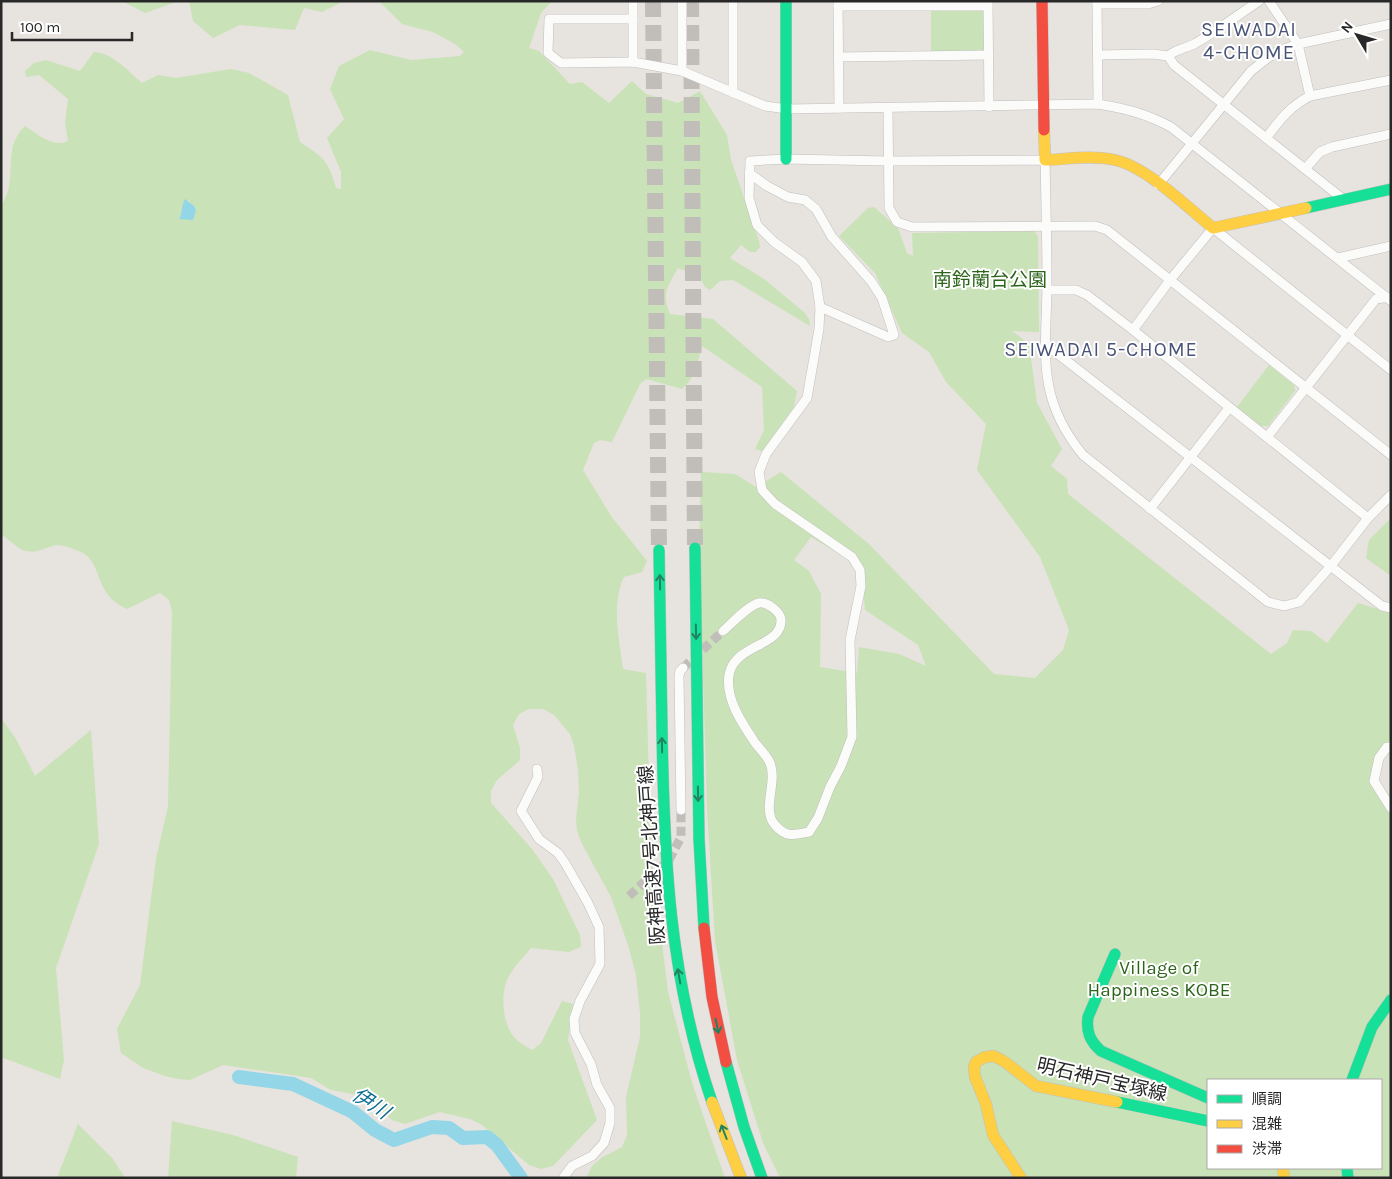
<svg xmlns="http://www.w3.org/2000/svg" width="1392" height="1179" viewBox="0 0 1392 1179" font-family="Karla,'Noto Sans JP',sans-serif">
	<rect width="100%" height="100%" fill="#e7e3de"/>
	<g fill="#cae2b7" fill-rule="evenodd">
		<polygon points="122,1 179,1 145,13"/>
		<polygon points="189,1 344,1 322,12 304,8 295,30 240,25 213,38 193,21"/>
		<path d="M 379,1 L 552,1 L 541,13 L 529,48 L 539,51 L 570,84 L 582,82 L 609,103 L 632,81 L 646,94 L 678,103 L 700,91 L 727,135 L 731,160 L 759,241 L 760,247 L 756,252 L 750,252 L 741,245 L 730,258 L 764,279 L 805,313 L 809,319 L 810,326 L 733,280 L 720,281 L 710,290 L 705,287 L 699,276 L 678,268 C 668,286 661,294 670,314 L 713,319 L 797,391 L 794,407 L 762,451 L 755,449 L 764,430 L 762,387 L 702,346 C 698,361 695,379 682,389 L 646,379 L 640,384 L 612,442 L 600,440 L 594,443 L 583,470 L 611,516 L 647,561 L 642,572 L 624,577 C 611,604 619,639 623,669 L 646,673 L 651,853 L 668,992 L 693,1086 L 725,1178 L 586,1178 L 592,1166 L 601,1158 L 622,1147 L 627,1135 L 626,1097 L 640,1037 L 640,1013 L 636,975 L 629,948 L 611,897 L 582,844 L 577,831 L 576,819 L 579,792 L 578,769 L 574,746 L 570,734 L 554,715 L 543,709 L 529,709 L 519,714 L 513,725 L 520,748 L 520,760 L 497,780 L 491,791 L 491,803 L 532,849 L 553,879 L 580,935 L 581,947 L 569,952 L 531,948 C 524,957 515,965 509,976 C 500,992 502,1021 513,1036 C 518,1042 525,1046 532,1050 L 541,1043 L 562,1001 L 573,1004 L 568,1040 L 597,1120 L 553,1166 L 541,1169 L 529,1165 L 482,1125 L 470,1119 L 440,1112 L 405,1124 L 392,1120 L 363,1096 L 331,1090 L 311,1078 L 223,1065 L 190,1080 L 178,1079 L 165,1076 L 143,1068 L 121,1053 L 117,1029 L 140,985 L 156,859 L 168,806 L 172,612 L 169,600 L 160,593 L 127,609 C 93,594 104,566 83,553 C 77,550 63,545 57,545 C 45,547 36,555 23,550 C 16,547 8,539 1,534 L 1,206 C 20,179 0,150 25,126 C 37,134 53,148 68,141 L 65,123 L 68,99 L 39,75 L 26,77 L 25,71 L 34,63 L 46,60 L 80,71 L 94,52 C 113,53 128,71 142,83 L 158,75 L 176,78 L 231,69 L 249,73 L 288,95 L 300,142 C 323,157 329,161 336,188 L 341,189 L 341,172 L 327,138 L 344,119 L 330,89 L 339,66 L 370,50 L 411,60 L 460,56 L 464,52 L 455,44 L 433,32 L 402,24 ZM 188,200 L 196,210 L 179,219 Z"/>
		<polygon points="981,9 985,13 986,47 982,52 931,52 931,10"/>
		<path d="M 874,207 L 898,228 L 907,253 L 913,256 L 912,233 L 1034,231 L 1038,236 L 1039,332 L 1012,331 L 1029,344 L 1037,403 L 1062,449 L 1051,466 L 1067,479 L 1068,494 L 1271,654 L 1287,643 L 1293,630 L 1311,631 L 1327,643 L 1358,603 L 1391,613 L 1391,740 L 1375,761 L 1377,778 L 1391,802 L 1391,1178 L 780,1178 L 763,1143 L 737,1060 L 715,941 L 707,808 L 699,544 L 701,472 L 735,474 L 756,487 L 781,472 L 869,544 L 994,674 L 1035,678 L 1063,650 L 1069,630 L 1040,557 L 977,470 L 986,424 L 946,382 L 929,352 L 902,333 L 875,273 L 839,236 L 868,208 ZM 811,537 L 861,567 L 865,610 L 918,645 L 926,666 L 899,654 L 859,647 L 857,673 L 820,667 L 821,594 L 809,571 L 794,560 ZM 1208,1080 L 1381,1080 L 1381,1168 L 1208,1168 Z"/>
		<polygon points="1269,365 1294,385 1295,391 1268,426 1261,426 1237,407"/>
		<polygon points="1391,518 1391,576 1366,558 1369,540"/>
		<polygon points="1,718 16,739 35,776 91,730 99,844 56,968 64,1060 60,1079 1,1057"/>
		<polygon points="172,1121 233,1135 298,1157 296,1178 168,1178"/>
		<polygon points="78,1124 113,1159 125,1178 57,1178"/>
	</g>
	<path fill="#92d6e8" d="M 185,199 L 194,206 L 196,210 L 193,220 L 179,219 C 183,212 181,206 185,199 Z"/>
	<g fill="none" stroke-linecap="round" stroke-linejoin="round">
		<polyline stroke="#92d6e8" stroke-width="14" points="239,1077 293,1084 353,1112 375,1130 394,1140 432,1127 449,1128 463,1138 487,1137 497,1145 521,1178"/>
		<g stroke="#c1beba" stroke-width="9" stroke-dasharray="9 4.5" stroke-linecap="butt">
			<polyline points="683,668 723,631"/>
			<polyline points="629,896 669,860 681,837 681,810"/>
		</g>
		<g stroke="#c1beba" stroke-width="16" stroke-dasharray="16 8" stroke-linecap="butt">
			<polyline points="653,1 659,550"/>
			<polyline points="691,1 695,548"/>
		</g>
		<g stroke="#c0bfbf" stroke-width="10">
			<g id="street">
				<polyline points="733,1 733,93"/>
				<polyline points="838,1 839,108"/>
				<polyline points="1097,1 1098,104"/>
				<polyline points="1269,1 1298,44 1310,96"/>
				<polyline points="988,2 989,107"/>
				<polyline points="1097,4 1148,4 1158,1"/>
				<polyline points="838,6 988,6"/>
				<path d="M 633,19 L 549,19 L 548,53 L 561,63 L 633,62 L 682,71 L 765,106 L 787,109 L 1098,104 C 1127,109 1144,113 1171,127 L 1391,301"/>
				<polyline points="1098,55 1153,54 1168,56 1174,65 1343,199"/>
				<path d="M 1168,56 C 1176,49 1187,48 1196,43 C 1218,30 1238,15 1259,1"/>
				<polyline points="838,57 989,55"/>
				<polyline points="633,62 633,1"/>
				<polyline points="682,71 682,1"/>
				<polyline points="888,108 889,208 897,222 912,227 1095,226 1107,230 1391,455"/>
				<path d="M 1266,138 C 1280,120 1289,107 1310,96 L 1391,80"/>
				<polyline points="1305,169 1320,152 1332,147 1391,134"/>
				<polyline points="749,173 767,186 788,197 805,200 816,209 832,237 871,281 882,298 894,335 888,337 820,307"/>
				<polyline points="1158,185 1251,71 1274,53 1298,44 1391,24"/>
				<polyline points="1338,258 1391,246"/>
				<polyline points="1047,290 1076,290 1087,295 1133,330 1368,518"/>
				<polyline points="1133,330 1170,280 1213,228 1391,370"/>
				<polyline points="1045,344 1382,606 1391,608"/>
				<polyline points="1267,437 1376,299 1390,297"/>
				<polyline points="1150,509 1229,408"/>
				<path d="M 723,631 C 732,623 749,605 759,603 C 764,602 769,605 773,608 C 777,611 781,615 781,620 C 782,647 734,644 729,675 C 725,699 743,725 756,744 C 761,750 767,756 770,763 C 778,782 761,810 775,825 C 786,838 794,835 809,832 L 818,818 L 830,787 L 841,766 L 852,737 L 850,640 L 861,586 L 860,570 L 852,557 L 775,504 L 762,490 L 759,472 L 766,454 L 807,398 L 819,329 L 820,307 L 816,281 L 802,262 L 774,242 L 757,225 L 749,198 L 750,161 L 786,159 L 888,161 L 1045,160 C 1046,202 1047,244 1047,286 C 1046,354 1036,398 1083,455 L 1268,602 L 1284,606 L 1299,602 L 1330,567 L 1368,518 L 1391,495"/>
				<polyline points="1391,747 1387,747 1379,758 1374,781 1391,808"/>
				<polyline points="537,769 538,777 521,811 539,839 558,853 565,863 588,903 599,927 600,964 580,1001 574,1019 575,1033 591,1064 597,1085 610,1108 610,1123 604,1143 592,1156 572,1166 563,1178"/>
				<polyline points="681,810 679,676 680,671 683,668"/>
			</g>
		</g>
		<g stroke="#c0bfbf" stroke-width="12">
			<g id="fast">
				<polyline points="786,1 786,159"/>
				<polyline points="1306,208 1391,189"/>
				<polyline points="695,548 699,839 704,928"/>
				<path d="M 659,550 C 660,609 661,669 662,728 C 664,859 669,976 712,1102"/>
				<path d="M 1115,954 L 1088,1017 C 1086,1032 1090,1041 1101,1051 L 1208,1098"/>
				<polyline points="726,1062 744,1127 762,1178"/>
				<polyline points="1352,1080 1372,1027 1391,1000"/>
				<polyline points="1117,1102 1208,1121"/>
				<polyline points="1347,1168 1348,1178"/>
			</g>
		</g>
		<g stroke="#c0bfbf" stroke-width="12">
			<g id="slow">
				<path d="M 1044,130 L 1045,160 C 1068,159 1092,155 1115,160 C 1147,167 1187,207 1213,228 L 1306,208"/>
				<polyline points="712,1102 741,1178"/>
				<polyline points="1283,1168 1284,1178"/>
				<polyline points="1021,1178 993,1135 986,1104 975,1077 974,1067 976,1062 985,1057 994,1056 1005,1062 1036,1086 1117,1102"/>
			</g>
		</g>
		<g stroke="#c0bfbf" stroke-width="12">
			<g id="jam">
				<polyline points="1042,1 1044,130"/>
				<polyline points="704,928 712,997 726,1062"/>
			</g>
		</g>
		<use href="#street" stroke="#fbfbfa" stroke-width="9"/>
		<use href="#fast" stroke="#16e098" stroke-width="11"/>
		<use href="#slow" stroke="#ffcf43" stroke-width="11"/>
		<use href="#jam" stroke="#f24e42" stroke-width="11"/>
	</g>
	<defs><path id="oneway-shaft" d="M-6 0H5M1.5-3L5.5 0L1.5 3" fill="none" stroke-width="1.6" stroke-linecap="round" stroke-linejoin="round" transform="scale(1.25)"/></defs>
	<g stroke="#1f8460">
		<use href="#oneway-shaft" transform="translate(660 582) rotate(-91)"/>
		<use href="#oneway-shaft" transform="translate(696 632) rotate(89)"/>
		<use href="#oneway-shaft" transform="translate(662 745) rotate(-91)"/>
		<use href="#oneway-shaft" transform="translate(698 794) rotate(89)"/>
		<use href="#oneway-shaft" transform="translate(679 976) rotate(-100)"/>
		<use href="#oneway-shaft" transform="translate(717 1026) rotate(78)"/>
		<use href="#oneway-shaft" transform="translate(724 1132) rotate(-111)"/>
	</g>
	<g text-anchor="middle" stroke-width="4" stroke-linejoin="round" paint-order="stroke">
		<g font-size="19" fill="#2c641a" stroke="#fff">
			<text x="990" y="286">南鈴蘭台公園</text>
			<text x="1159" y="974">Village of<tspan x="1159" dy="22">Happiness KOBE</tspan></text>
		</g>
		<g font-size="19" fill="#282828" stroke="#fff">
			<text transform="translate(651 855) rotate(-94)" y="7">阪神高速7号北神戸線</text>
			<text transform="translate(1102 1079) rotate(13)" y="7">明石神戸宝塚線</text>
		</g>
		<g font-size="20" letter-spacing="1" fill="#4a5478" stroke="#fff">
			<text x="1249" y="36">SEIWADAI<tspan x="1249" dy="23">4-CHOME</tspan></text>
			<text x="1101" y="356">SEIWADAI 5-CHOME</text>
		</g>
		<g font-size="20" font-style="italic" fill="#0f6d96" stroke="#fff">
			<text transform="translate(371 1103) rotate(33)" y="7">伊川</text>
		</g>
	</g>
	<rect width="1392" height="1179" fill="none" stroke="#282828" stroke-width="5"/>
	<rect x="1207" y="1079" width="175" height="90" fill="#ffffff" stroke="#a9a9a9"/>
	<rect x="1217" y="1095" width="25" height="8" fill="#16e098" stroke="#a9a9a9"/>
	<text x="1252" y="1104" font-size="15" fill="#282828">順調</text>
	<rect x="1217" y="1120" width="25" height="8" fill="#ffcf43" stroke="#a9a9a9"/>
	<text x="1252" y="1129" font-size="15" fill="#282828">混雑</text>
	<rect x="1217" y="1145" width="25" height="8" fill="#f24e42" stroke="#a9a9a9"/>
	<text x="1252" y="1154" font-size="15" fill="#282828">渋滞</text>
	<g transform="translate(1357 35) rotate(308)" stroke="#ffffff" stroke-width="4" paint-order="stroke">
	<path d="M0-4L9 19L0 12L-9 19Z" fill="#282828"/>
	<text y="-8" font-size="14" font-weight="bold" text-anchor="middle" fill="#282828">N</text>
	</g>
	<path d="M12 32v8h120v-8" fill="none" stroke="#282828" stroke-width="2.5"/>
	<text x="20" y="32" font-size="15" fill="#282828" stroke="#ffffff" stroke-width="4" paint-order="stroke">100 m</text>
</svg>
